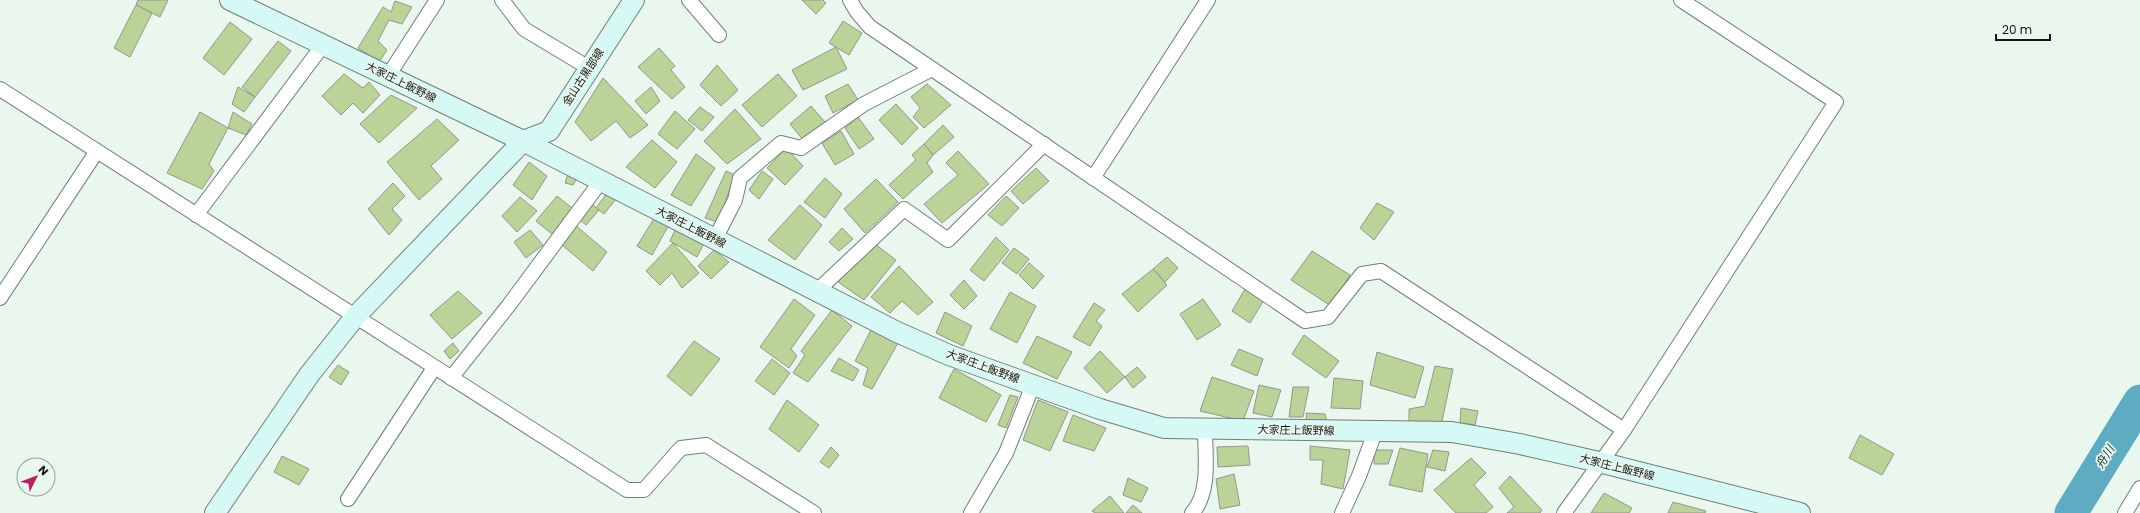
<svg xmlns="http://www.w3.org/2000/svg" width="2140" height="513" viewBox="0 0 2140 513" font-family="Poppins,'Noto Sans JP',sans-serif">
	<rect width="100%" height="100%" fill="#e9f7ee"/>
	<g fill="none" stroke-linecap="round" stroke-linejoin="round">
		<polyline stroke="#5eabc2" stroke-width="33" points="2071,513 2140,401"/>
	</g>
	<g fill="#bbd398" stroke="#92978b">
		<polygon points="138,0 168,0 160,17 136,5"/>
		<polygon points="802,0 823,0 826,3 816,14"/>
		<polygon points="395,1 412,7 402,24 389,20 378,41 387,50 379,62 358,48 383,7 391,12"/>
		<polygon points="136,5 152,13 130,57 114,48"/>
		<polygon points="843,21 862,33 849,55 829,43"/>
		<polygon points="230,22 252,39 224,75 203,58"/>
		<polygon points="278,41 291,51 255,97 242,87"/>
		<polygon points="836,47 847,69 803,90 792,70"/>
		<polygon points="659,48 675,66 671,70 685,87 672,99 638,67"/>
		<polygon points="717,65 738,90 721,106 700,85"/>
		<polygon points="344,74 363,88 369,82 380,95 363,113 353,103 341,115 322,96"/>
		<polygon points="778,74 797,96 762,127 742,105"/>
		<polygon points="603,78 648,125 630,138 616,121 591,141 575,122"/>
		<polygon points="848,84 858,100 833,113 825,96"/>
		<polygon points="927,84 951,105 924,128 913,117 920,108 911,97"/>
		<polygon points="238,87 255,97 244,112 232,104"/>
		<polygon points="651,87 660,101 646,114 635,101"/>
		<polygon points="391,95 417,108 379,143 360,124"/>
		<polygon points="896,104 918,128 902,145 879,120"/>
		<polygon points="811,106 825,122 804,141 790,124"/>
		<polygon points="700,107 714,117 702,131 688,120"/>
		<polygon points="735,109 761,139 727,164 704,141"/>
		<polygon points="675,111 695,129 677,149 658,134"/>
		<polygon points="200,112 228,128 209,164 214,171 202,189 167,173"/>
		<polygon points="233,112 252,124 246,135 228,128"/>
		<polygon points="858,117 874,139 859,149 845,128"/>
		<polygon points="437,119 459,140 431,166 442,179 419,200 387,162"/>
		<polygon points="943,125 954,137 933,155 924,144"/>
		<polygon points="841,131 854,154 835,165 822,143"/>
		<polygon points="652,140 677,162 655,188 626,167"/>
		<polygon points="924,144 933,155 927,163 933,172 903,199 889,185 916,160 912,155"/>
		<polygon points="786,148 803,166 785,185 767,168"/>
		<polygon points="958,151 989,184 942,223 924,204 958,175 946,163"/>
		<polygon points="696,154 715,168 691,206 671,195"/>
		<polygon points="529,162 547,176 532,200 513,185"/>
		<polygon points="1036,168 1049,181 1023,204 1011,191"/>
		<polygon points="726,171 735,175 718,222 705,218"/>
		<polygon points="762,171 773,179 759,199 749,190"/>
		<polygon points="568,174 577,178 573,185 565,183"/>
		<polygon points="825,178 842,194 825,218 804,202"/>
		<polygon points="876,179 898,202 865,233 844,209"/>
		<polygon points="393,183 405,196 392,209 402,220 389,235 368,209"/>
		<polygon points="608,192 616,199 604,214 596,208"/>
		<polygon points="557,196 572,208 553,235 536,221"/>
		<polygon points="1006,196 1019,208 1002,226 988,215"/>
		<polygon points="520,197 537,211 517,232 502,216"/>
		<polygon points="1377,203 1394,212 1374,240 1360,228"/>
		<polygon points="592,204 599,210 586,225 580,220"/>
		<polygon points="800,205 822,225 795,260 768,240"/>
		<polygon points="655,217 670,223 652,255 637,246"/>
		<polygon points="575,225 607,252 593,271 562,245"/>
		<polygon points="676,228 704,243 697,257 670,241"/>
		<polygon points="842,228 853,239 839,251 829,242"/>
		<polygon points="530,230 543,245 526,258 514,242"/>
		<polygon points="996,237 1009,250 984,281 970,270"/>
		<polygon points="673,243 699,273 682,288 672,273 660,285 646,271"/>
		<polygon points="875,244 896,260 864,300 838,282"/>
		<polygon points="1014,248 1029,259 1017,274 1002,263"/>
		<polygon points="714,250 729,262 711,279 698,266"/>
		<polygon points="1312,251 1350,275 1331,306 1291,280"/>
		<polygon points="1167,257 1178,268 1165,282 1153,269"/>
		<polygon points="1029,263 1044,276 1033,289 1019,275"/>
		<polygon points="899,266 933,302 918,315 902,301 890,313 871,297"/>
		<polygon points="1153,269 1167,285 1138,312 1122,294"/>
		<polygon points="964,280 977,296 964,309 950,295"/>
		<polygon points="1245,289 1264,300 1250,323 1232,311"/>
		<polygon points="458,291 482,313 452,339 430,315"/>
		<polygon points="1010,292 1036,306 1017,343 990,329"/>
		<polygon points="794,299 815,315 791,349 797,356 789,368 760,347"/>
		<polygon points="1203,299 1221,325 1197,340 1180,314"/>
		<polygon points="1094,303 1105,310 1096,321 1102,326 1090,346 1073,337"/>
		<polygon points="832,310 852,326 808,382 793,373 805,355 801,351"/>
		<polygon points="945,312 972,326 963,346 936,333"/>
		<polygon points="871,330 898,343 872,389 863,385 868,368 855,361"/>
		<polygon points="1304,335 1339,361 1326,378 1292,354"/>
		<polygon points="1037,336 1072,352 1057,379 1023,363"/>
		<polygon points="694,341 720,359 691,396 667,376"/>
		<polygon points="453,343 459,351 450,359 444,351"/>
		<polygon points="1239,349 1263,359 1257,376 1231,365"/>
		<polygon points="1100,351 1125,377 1107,393 1084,368"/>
		<polygon points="1377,352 1424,367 1415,398 1370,385"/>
		<polygon points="839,358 859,370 853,381 831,371"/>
		<polygon points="772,359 790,373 774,395 755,381"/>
		<polygon points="338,365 349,372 341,385 329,377"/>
		<polygon points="1435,366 1453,369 1441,426 1409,426 1409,409 1425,406"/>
		<polygon points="1137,367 1146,377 1133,388 1125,377"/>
		<polygon points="954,369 1001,395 986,422 939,398"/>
		<polygon points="1212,377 1254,391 1243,421 1200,411"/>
		<polygon points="1334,378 1363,381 1360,409 1331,408"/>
		<polygon points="1259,385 1281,390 1272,417 1253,413"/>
		<polygon points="1293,387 1309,387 1303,417 1289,417"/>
		<polygon points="1010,395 1018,397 1006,428 998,425"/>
		<polygon points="787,400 819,425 799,452 769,429"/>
		<polygon points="1038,400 1068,412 1050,451 1023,440"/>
		<polygon points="1461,408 1478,411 1475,425 1460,423"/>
		<polygon points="1306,413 1325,414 1327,423 1307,422"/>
		<polygon points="1073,415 1106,428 1094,451 1063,441"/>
		<polygon points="1860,435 1894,454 1882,475 1849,458"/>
		<polygon points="1248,446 1250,465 1218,467 1217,447"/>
		<polygon points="1310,446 1350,450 1343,489 1321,484 1323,460 1310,460"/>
		<polygon points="831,447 839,455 829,468 820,462"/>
		<polygon points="1400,448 1428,454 1422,492 1389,485"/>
		<polygon points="1374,450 1393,450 1388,464 1374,464"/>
		<polygon points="1433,450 1449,452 1445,471 1427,467"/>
		<polygon points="282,456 309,469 299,485 274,472"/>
		<polygon points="1471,458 1486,473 1474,485 1493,507 1486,513 1456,513 1434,490"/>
		<polygon points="1234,474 1240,505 1220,509 1216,479"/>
		<polygon points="1510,476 1542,510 1540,513 1507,513 1514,507 1499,488"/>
		<polygon points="1128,478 1148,488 1141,502 1123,495"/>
		<polygon points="1604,493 1632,508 1629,513 1591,513"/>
		<polygon points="1110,496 1124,513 1095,513 1092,511"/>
		<polygon points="1673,502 1706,511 1705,513 1668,513"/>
		<polygon points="1133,505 1142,513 1126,513"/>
	</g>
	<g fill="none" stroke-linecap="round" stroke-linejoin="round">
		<g stroke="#727e76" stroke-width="16">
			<g id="street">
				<polyline points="502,0 524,29 589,68"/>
				<polyline points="689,0 719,35"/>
				<polyline points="850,0 857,12 870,27 1305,321 1328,317 1362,274 1381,271 1624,430"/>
				<polyline points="388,76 437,0"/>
				<polyline points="0,89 627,490 644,490 681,448 706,445 814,513"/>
				<polyline points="1093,178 1208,0"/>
				<polyline points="196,215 323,45"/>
				<polyline points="715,239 735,200 740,178 781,143 801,148 864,104 932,69"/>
				<polyline points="817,291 904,209 948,240 1044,144"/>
				<polyline points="0,298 97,151"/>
				<polyline points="451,378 509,305 601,181"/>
				<polyline points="348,499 434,368"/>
				<polyline points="971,513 1006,453 1033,385"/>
				<path d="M 1192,513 C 1211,493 1205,454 1205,429"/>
				<polyline points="1342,513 1359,476 1375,432"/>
				<polyline points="1564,513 1624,430 1836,102 1681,0"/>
				<polyline points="2125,513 2140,488"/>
			</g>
		</g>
		<g stroke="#727e76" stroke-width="22">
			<g id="secondary">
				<polyline points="230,0 523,141 897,332 949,355 1013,378 1100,409 1164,428 1452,432 1520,444 1599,462 1800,513"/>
				<polyline points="215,513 309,375 355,317 523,141 549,131 634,0"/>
			</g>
		</g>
		<use href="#street" stroke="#fff" stroke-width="14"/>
		<use href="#secondary" stroke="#d6f9f6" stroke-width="20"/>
	</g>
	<g text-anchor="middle" stroke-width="3.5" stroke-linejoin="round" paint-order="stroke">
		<g font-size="11" fill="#141815" stroke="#e9f7ee">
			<text transform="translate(583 77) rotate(-57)" y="4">金山古黒部線</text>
			<text transform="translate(401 82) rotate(26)" y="4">大家庄上飯野線</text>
			<text transform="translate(691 227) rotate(27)" y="4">大家庄上飯野線</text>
			<text transform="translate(983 366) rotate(20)" y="4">大家庄上飯野線</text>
			<text transform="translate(1296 430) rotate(1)" y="4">大家庄上飯野線</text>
			<text transform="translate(1617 467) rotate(14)" y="4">大家庄上飯野線</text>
		</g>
		<g font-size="12" font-style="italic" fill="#0f343e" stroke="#e9f7ee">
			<text transform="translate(2105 457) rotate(-58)" y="4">舟川</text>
		</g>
	</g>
	<g transform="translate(36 477) rotate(48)"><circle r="19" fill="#e9f7ee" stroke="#949e97"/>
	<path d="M0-3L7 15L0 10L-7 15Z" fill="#b1245e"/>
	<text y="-6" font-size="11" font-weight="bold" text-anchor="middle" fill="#141815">N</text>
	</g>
	<path d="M1996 34v6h54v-6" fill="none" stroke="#141815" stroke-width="2"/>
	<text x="2002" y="34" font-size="12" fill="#141815" stroke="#e9f7ee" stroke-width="3" paint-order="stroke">20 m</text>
</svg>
